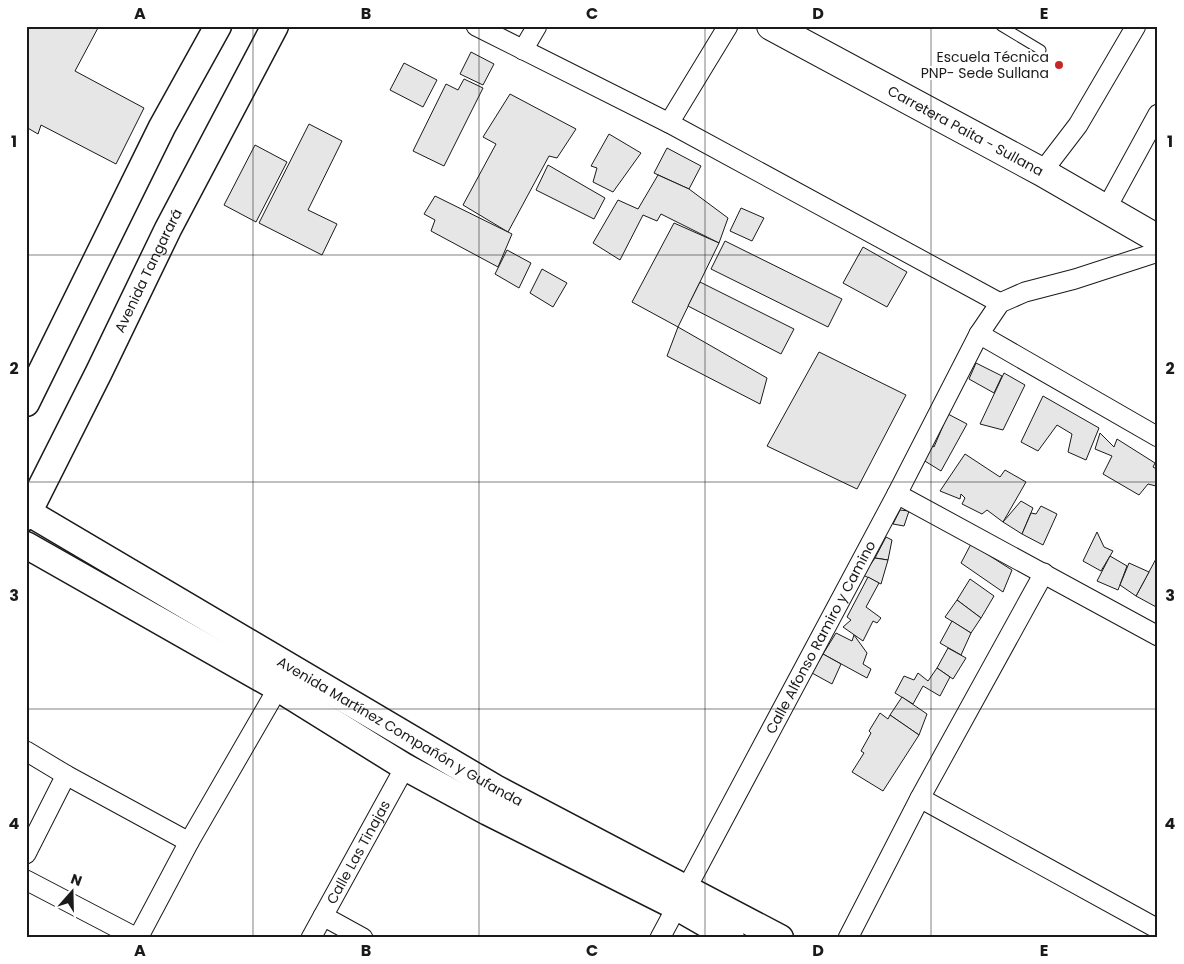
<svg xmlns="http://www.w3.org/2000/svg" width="1184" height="964" viewBox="0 0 1184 964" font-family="Poppins,sans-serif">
	<rect width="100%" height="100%" fill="#fff"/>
	<g fill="#e6e6e6" stroke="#1a1a1a">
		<polygon points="26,26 99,26 75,71 144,108 116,164 41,125 38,134 26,127"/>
		<polygon points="471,52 494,64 483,85 460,74"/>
		<polygon points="404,63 437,80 423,107 390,90"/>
		<polygon points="464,79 483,88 444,166 413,151 446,84 458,90"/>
		<polygon points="510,94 576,129 557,158 549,156 508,232 463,205 496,144 483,137"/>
		<polygon points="309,124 342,141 308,210 337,224 322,255 259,223"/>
		<polygon points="609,134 641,153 613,192 593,182 597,168 591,166"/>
		<polygon points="255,145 287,162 256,222 224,205"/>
		<polygon points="667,148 701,166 689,189 654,173"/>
		<polygon points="548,165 605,198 594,219 536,190"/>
		<polygon points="658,175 689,189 728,218 719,243 661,214 657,221 643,215 620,260 593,243 618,200 638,209"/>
		<polygon points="435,196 512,234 498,267 431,231 435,220 424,214"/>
		<polygon points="741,208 764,218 752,241 730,231"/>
		<polygon points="674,223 719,243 678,327 632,302"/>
		<polygon points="725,241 842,299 828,327 711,269"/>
		<polygon points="863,247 907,272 887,307 843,283"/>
		<polygon points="507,250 531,263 519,288 495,274"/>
		<polygon points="542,269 567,283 553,307 530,293"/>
		<polygon points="700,282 794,329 781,354 688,306"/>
		<polygon points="678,327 767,378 760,404 667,356"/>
		<polygon points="819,352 906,395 857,489 767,446"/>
		<polygon points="976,363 1002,376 994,393 969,379"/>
		<polygon points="1004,373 1025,385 1003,430 980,424"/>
		<polygon points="1043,396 1099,428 1086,460 1068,452 1072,434 1057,425 1038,451 1021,442"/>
		<polygon points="948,414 967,424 941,471 920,458 925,440 934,447"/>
		<polygon points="1100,433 1114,447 1117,439 1155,463 1153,467 1158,470 1156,486 1148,484 1139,495 1103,474 1112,456 1095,449"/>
		<polygon points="965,454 1000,477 1005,470 1026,482 1003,522 987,510 982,514 962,504 965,498 961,494 960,499 940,491"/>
		<polygon points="1021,501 1033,508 1022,534 1003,522"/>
		<polygon points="1041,506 1057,514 1043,545 1022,534 1031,513 1036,514"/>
		<polygon points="900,510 909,511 904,526 893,524"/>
		<polygon points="1097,532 1104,547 1113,551 1101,571 1083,561"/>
		<polygon points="886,537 892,540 888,560 875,558"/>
		<polygon points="971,544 1012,570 1003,592 961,563"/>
		<polygon points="1110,556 1127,566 1118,590 1097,581"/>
		<polygon points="1157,557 1158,557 1158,608 1136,596"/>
		<polygon points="875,558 888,560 881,584 863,575"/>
		<polygon points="1129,563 1149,572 1136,596 1120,585"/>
		<polygon points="868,577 879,583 866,607 881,618 877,623 873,621 863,641 843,627 851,620 847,617"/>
		<polygon points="970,579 994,596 981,618 957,600"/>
		<polygon points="957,600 981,618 971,633 945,617"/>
		<polygon points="952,621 971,633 961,655 940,643"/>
		<polygon points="836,633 852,641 854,635 867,653 863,664 871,669 867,678 823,654"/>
		<polygon points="948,648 966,658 953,679 937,668"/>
		<polygon points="823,654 841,664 832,684 812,673"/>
		<polygon points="937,668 950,677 940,696 923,686 913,704 895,693 904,676 914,680 918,673 928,681"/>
		<polygon points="902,697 927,714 919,735 890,715"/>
		<polygon points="880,713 888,719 890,715 919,735 883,791 852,772 864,753 861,751 871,733 869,731"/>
	</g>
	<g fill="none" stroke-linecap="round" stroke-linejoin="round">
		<g stroke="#1a1a1a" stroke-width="11">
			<polyline id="lane" points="1001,26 1041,50"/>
		</g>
		<g stroke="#1a1a1a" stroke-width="21">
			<g id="street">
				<polyline points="476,26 669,123 1000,303"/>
				<polyline points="523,50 537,26"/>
				<polyline points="669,123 728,26"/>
				<polyline points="1042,172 1078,125 1136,26"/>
				<polyline points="1106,209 1158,114"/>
				<polyline points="979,334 1158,437"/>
				<polyline points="897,494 1158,636"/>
				<polyline points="26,751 66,775 189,842"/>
				<polyline points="920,798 1158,929"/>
				<polyline points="26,854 66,775"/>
				<polyline points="26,880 137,938"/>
				<polyline points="323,916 363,938"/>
				<polyline points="138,938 189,842 278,688"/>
				<path id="s1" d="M 311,938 L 405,767"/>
				<path id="s2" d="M 660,938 L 897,494 L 979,334 L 1000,303 L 1025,292 L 1075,279 L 1158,252"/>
				<polyline points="848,938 920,798 1044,573"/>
			</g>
		</g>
		<g stroke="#1a1a1a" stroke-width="29">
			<g id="secondary">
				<polyline points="26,403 162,127 218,26"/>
				<path id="s3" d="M 26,511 L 495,788 L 780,938"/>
				<path id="s4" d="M 26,517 L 99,372 L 168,229 L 275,26"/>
				<polyline points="26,545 278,688 405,767 488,812 677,907 731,938"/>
			</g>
		</g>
		<g stroke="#1a1a1a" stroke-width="30">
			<g id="primary">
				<path id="s5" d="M 771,26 L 1042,172 L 1158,239"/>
			</g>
		</g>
		<use href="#lane" stroke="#fff" stroke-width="9"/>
		<use href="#street" stroke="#fff" stroke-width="19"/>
		<use href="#secondary" stroke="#fff" stroke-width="26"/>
		<use href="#primary" stroke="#fff" stroke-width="28"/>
	</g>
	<path fill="none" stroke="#1a1a1a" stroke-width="1" stroke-opacity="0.55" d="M 253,26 L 253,938M 479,26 L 479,938M 705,26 L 705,938M 931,26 L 931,938M 26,255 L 1158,255M 26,482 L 1158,482M 26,709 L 1158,709"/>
	<circle fill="#c62828" stroke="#fff" stroke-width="2" cx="1059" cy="65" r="5"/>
	<g text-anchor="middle" stroke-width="4" stroke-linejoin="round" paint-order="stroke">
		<g font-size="14" fill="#1a1a1a" stroke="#fff" text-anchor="end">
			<text x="1049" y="62">Escuela Técnica<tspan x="1049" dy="16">PNP- Sede Sullana</tspan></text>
		</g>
		<g font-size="14" fill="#1a1a1a" stroke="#fff">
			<text dy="5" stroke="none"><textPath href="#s5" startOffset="221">Carretera Paita - Sullana</textPath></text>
			<text dy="5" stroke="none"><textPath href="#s4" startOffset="275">Avenida Tangarará</textPath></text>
			<text dy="5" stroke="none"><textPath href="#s2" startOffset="341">Calle Alfonso Ramiro y Camino</textPath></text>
			<text dy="5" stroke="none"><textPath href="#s3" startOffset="434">Avenida Martínez Compañón y Gufanda</textPath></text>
			<text dy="5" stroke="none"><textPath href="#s1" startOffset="98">Calle Las Tinajas</textPath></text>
		</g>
	</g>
	<rect width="1184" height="964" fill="none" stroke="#ffffff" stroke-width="55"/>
	<g transform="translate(72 892) rotate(20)" stroke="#ffffff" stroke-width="4" paint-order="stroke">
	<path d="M0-4L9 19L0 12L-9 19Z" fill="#1a1a1a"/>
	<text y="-8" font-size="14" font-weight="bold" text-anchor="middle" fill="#1a1a1a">N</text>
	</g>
	<rect x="28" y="28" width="1128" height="908" fill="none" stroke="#1a1a1a" stroke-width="2"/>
	<g font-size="16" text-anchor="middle" font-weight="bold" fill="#1a1a1a">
		<text x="140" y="19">A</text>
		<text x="366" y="19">B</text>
		<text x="592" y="19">C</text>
		<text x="818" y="19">D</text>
		<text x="1044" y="19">E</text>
		<text x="14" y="147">1</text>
		<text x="1170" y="147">1</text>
		<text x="14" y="374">2</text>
		<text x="1170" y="374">2</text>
		<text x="14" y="601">3</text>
		<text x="1170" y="601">3</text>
		<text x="14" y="829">4</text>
		<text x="1170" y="829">4</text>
		<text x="140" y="956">A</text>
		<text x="366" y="956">B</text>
		<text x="592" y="956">C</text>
		<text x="818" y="956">D</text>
		<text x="1044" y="956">E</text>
	</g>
</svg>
